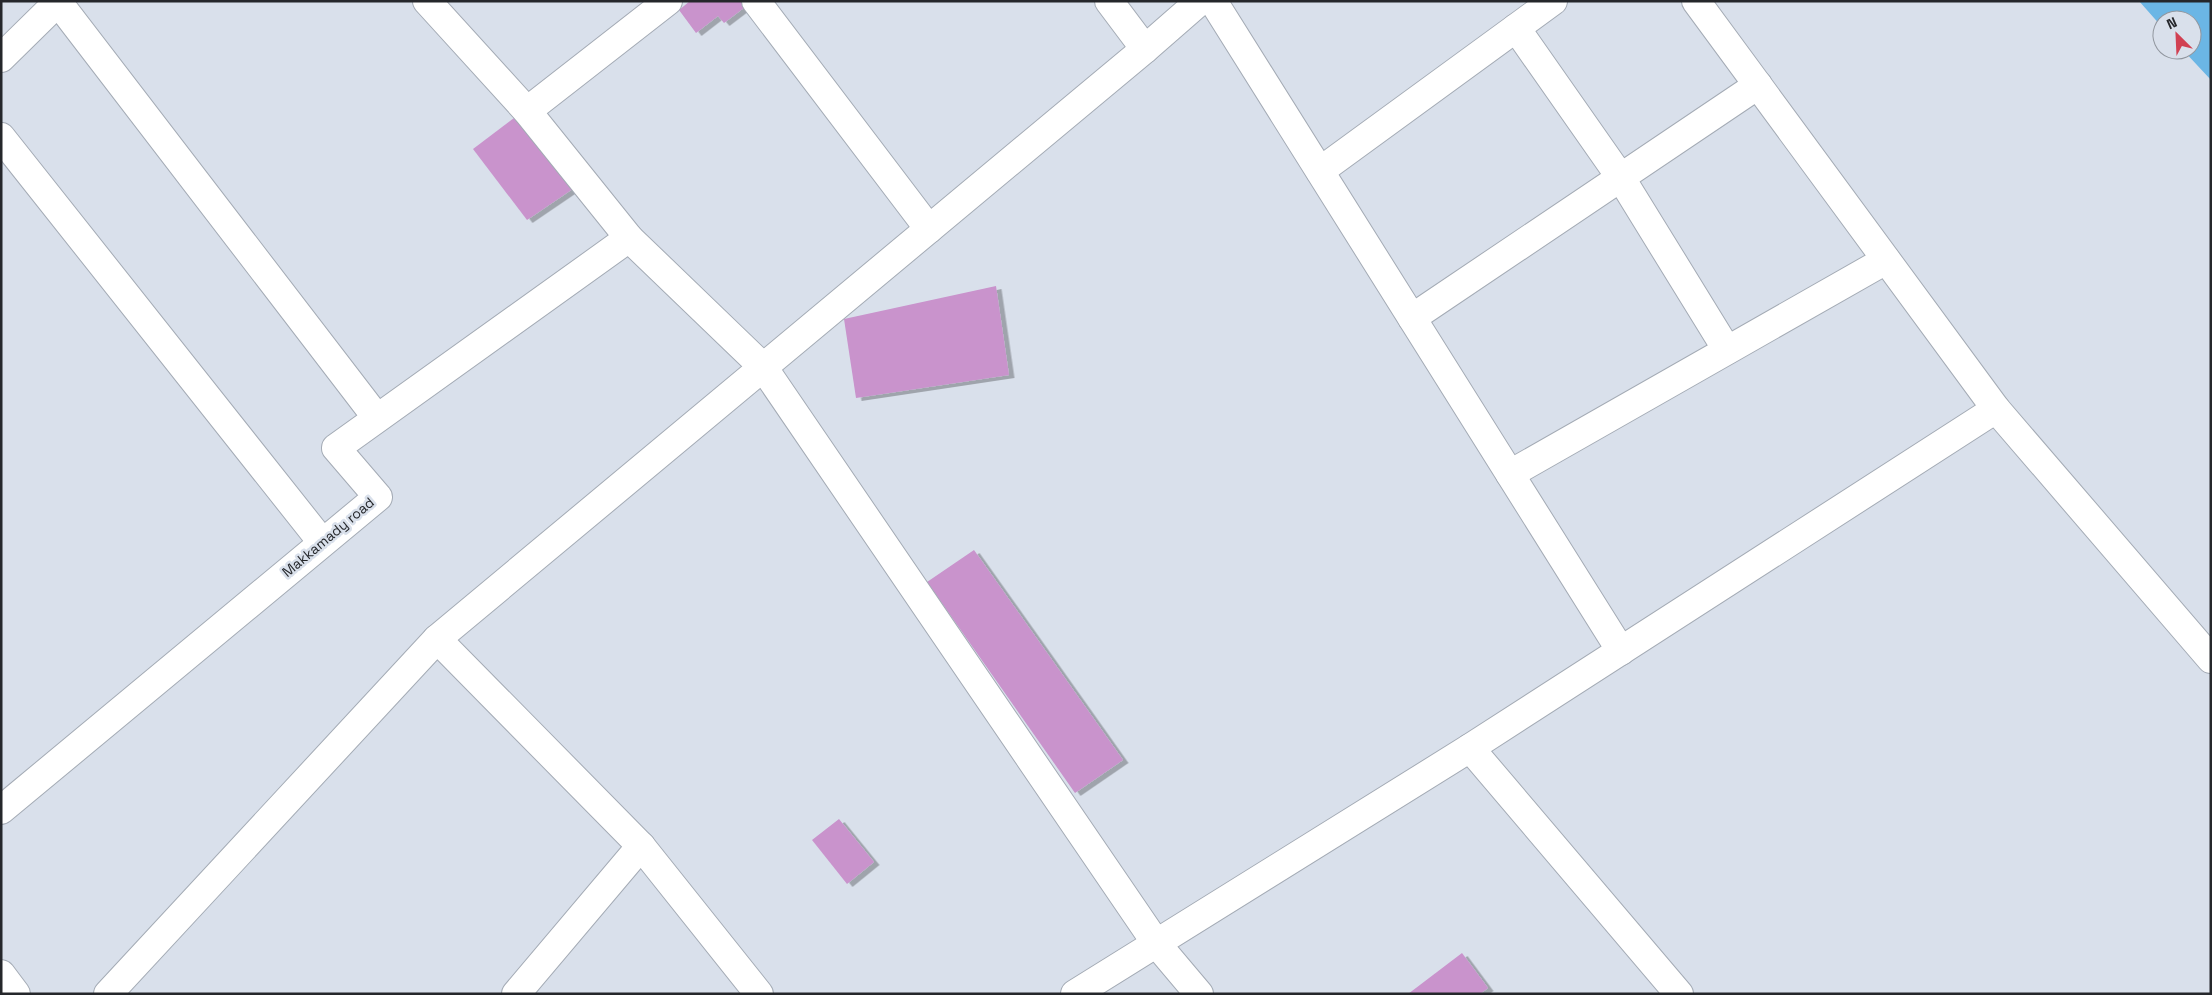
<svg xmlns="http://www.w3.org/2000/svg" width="2212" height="995" viewBox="0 0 2212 995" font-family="'Space Grotesk',sans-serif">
	<defs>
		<filter id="shadow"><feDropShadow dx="5.5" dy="3" stdDeviation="0" flood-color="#0004"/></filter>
	</defs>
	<rect width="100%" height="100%" fill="#d9e0eb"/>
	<polygon fill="#6bb6e5" points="2139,1 2211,1 2211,80 2183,50 2192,50 2192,20 2162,20 2162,27"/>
	<g fill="#c993cc" filter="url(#shadow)">
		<polygon points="690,1 748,1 749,4 724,23 718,16 696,33 679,10"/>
		<polygon points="518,115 577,186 527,220 473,149"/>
		<polygon points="996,286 1009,375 856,398 844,319"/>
		<polygon points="974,550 1123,760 1075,793 927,582"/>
		<polygon points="839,819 874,862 847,884 812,840"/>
		<polygon points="1462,953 1488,988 1480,994 1408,994"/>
	</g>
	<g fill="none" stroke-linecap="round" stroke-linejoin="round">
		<g stroke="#a4abb5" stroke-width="30">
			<g id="minor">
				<polyline points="427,1 527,111 629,238 763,367 1156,943 1199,994"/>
				<polyline points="756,1 929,229"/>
				<polyline points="1109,1 1145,49"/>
				<polyline points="1213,1 1621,651"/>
				<polyline points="1696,1 1996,409 2211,659"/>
				<polyline points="58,2 377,418"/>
				<polyline points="1516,28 1621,178 1727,350"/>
				<polyline points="1,58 59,1"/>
				<polyline points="527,111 668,1"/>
				<polyline points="1,137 322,542"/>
				<polyline points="1320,171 1553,1"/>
				<polyline points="1412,318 1758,85"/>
				<polyline points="1510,474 1886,260"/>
				<polyline points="437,639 641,846 759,994"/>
				<polyline points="1470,748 1679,994"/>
				<polyline points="1,810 378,497 336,448 629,238"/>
				<polyline points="1,974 16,994"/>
				<polyline points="108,994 437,639 1145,49 1200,1"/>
				<polyline points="516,994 641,846"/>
				<polyline points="1075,994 1470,748 1996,409"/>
			</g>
		</g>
		<use href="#minor" stroke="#fff" stroke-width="28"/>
	</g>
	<g text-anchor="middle" stroke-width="5" stroke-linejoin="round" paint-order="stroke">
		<g font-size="14" fill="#25272b" stroke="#d9e0eb">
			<text transform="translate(328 537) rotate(-40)" y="5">Makkamady road</text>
		</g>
	</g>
	<rect width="2212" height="995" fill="none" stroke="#25272b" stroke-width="5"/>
	<g transform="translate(2177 35) rotate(336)"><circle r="24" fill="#d9e0eb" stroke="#91969e"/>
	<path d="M0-4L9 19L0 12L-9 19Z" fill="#d14052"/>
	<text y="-8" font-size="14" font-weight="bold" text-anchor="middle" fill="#25272b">N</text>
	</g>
</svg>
